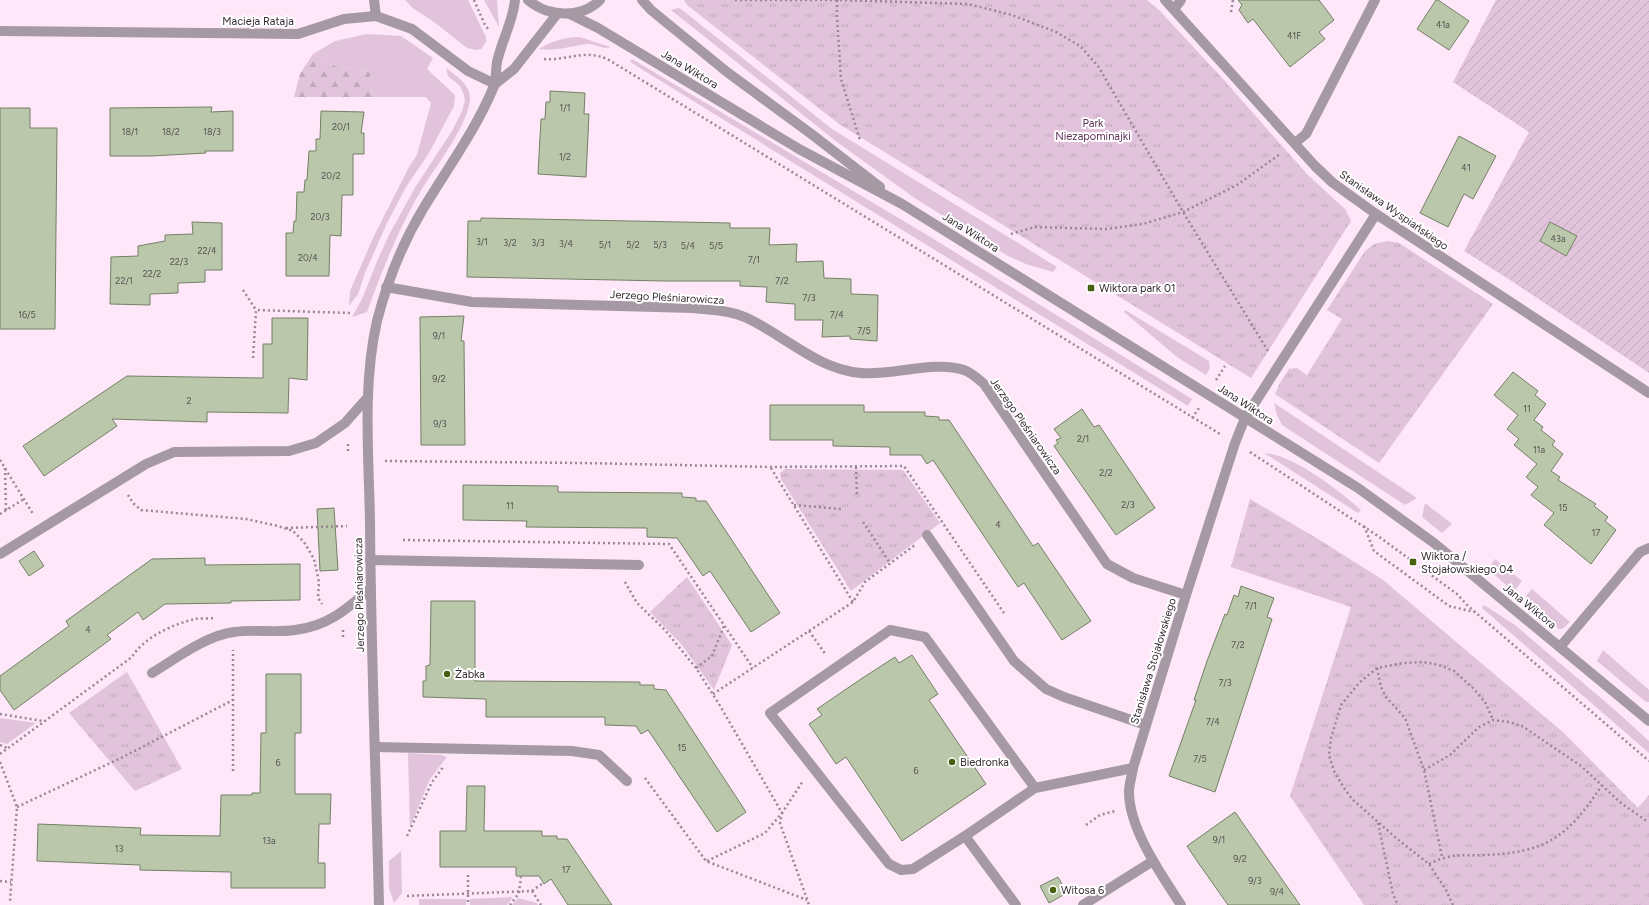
<svg xmlns="http://www.w3.org/2000/svg" width="1649" height="905" viewBox="0 0 1649 905" font-family="Figtree,sans-serif">
	<defs>
		<pattern id="forest-firs" width="22" height="20" patternUnits="userSpaceOnUse"><rect width="22" height="20" fill="#e2c3dc"/><path d="M5 1l3.5 6h-7zM16 11l3.5 6h-7z" fill="#c2a8bd"/></pattern>
		<pattern id="park-tufts" width="24" height="20" patternUnits="userSpaceOnUse"><rect width="24" height="20" fill="#e2c3dc"/><path d="M3 7l-1-3M5 7V3M7 7l1-3M15 17l-1-3M17 17v-4M19 17l1-3" fill="none" stroke="#c2a8bd"/></pattern>
		<pattern id="garden-furrows" width="10" height="10" patternUnits="userSpaceOnUse"><rect width="10" height="10" fill="#e2c3dc"/><path d="M-1 1l2-2M0 10L10 0M9 11l2-2" fill="none" stroke="#c2a8bd"/></pattern>
	</defs>
	<rect width="100%" height="100%" fill="#fde7f8"/>
	<g fill="#e2c3dc">
		<polygon points="405,0 468,0 486,37 486,42 481,49 477,50 467,48 434,22 414,9"/>
		<polygon points="484,0 497,0 499,27"/>
		<polygon points="678,8 681,9 832,129 1057,267 1053,272 1026,264 1008,256 916,199 837,142 671,10"/>
		<polygon points="367,34 401,36 433,58 427,69 455,95 454,106 429,153 406,187 387,223 365,273 358,294 349,306 350,291 373,238 409,167 417,155 431,103 426,97 372,97 370,72 335,66 313,54 335,41"/>
		<path d="M 580,37 L 610,47 C 605,50 595,44 589,44 C 573,45 555,52 539,49 C 552,41 565,37 580,37 Z"/>
		<polygon points="632,59 932,238 1192,399 1188,406 630,62"/>
		<path d="M 446,68 C 456,76 470,84 470,98 C 470,122 435,168 422,189 C 415,200 409,213 403,224 C 389,253 378,282 367,312 L 352,317 L 362,299 L 378,259 L 390,233 L 416,186 L 452,131 L 462,111 L 465,101 L 464,95 L 460,86 L 448,76 Z"/>
		<polygon points="1125,310 1209,361 1210,368 1206,375 1177,357 1124,312"/>
		<polygon points="1274,403 1417,498 1405,505 1282,425 1277,415"/>
		<path d="M 1264,453 C 1294,455 1338,490 1361,510 L 1358,513 Z"/>
		<polygon points="1425,503 1452,524 1442,533 1422,517"/>
		<polygon points="1495,559 1522,581 1516,589 1511,589 1491,572 1492,563"/>
		<polygon points="1532,589 1570,622 1562,629 1559,629 1528,603 1526,596"/>
		<polygon points="1484,605 1515,625 1615,710 1649,741 1649,753 1482,608"/>
		<polygon points="1603,650 1649,690 1649,702 1646,702 1597,661"/>
		<polygon points="0,718 36,723 7,744 0,742"/>
		<polygon points="408,753 441,755 447,757 430,779 410,827"/>
		<polygon points="401,851 402,893 394,903 389,888 389,861"/>
		<polygon points="513,897 507,905 470,905 470,899"/>
		<polygon points="518,898 537,903 538,905 512,905"/>
		<rect x="419" y="899" width="47" height="6"/>
	</g>
	<polygon fill="url(#forest-firs)" points="313,54 335,66 370,72 372,97 294,97 300,74"/>
	<g fill="url(#park-tufts)">
		<polygon points="684,0 1147,0 1160,11 1223,79 1307,174 1346,210 1351,221 1251,378 839,124 687,5"/>
		<polygon points="1387,241 1399,243 1493,304 1379,463 1275,394 1280,383 1289,369 1297,368 1307,375 1342,319 1327,310 1365,251 1374,244"/>
		<polygon points="785,469 903,470 940,523 851,591 781,479 780,473"/>
		<polygon points="1250,499 1323,542 1383,580 1564,733 1638,808 1649,795 1649,905 1364,905 1290,796 1351,607 1231,567"/>
		<polygon points="687,577 732,645 714,690 682,645 650,612"/>
		<polygon points="127,672 182,769 135,791 69,713"/>
	</g>
	<polygon fill="url(#garden-furrows)" points="1496,0 1649,0 1649,373 1510,280 1464,251 1529,132 1453,82"/>
	<g fill="#bbc7ab" stroke="#748065">
		<polygon points="1238,0 1319,0 1334,20 1319,32 1325,39 1290,67 1253,19 1248,23 1239,10 1242,5"/>
		<polygon points="1436,0 1438,0 1469,21 1449,50 1417,29"/>
		<polygon points="550,91 585,93 584,114 589,114 586,177 538,174 541,119 545,119 546,102 550,102"/>
		<polygon points="212,107 211,112 233,111 233,151 205,151 206,153 151,156 110,156 110,108"/>
		<polygon points="0,108 30,108 30,128 57,128 55,329 0,329"/>
		<polygon points="321,111 364,112 361,133 364,133 364,154 353,154 353,195 342,195 341,236 330,235 329,276 286,276 286,233 293,233 294,221 296,221 297,192 304,192 305,180 307,180 309,151 316,151 316,139 320,139"/>
		<polygon points="1459,136 1496,156 1473,199 1464,194 1448,227 1420,213"/>
		<polygon points="481,218 730,223 730,228 770,228 769,245 797,244 796,262 823,261 824,278 851,279 851,294 878,295 877,341 850,339 850,336 822,337 823,320 795,320 795,304 766,302 767,287 740,286 740,281 665,281 467,277 468,221 481,221"/>
		<polygon points="192,222 222,223 222,270 205,270 205,282 178,283 178,293 150,294 150,305 110,304 111,257 138,256 138,246 165,241 165,235 193,234"/>
		<polygon points="1550,222 1577,236 1566,256 1540,241"/>
		<polygon points="464,316 461,341 464,341 465,445 421,445 420,317"/>
		<polygon points="272,318 308,318 307,380 289,378 288,413 207,412 207,422 112,419 117,426 44,476 23,446 127,376 263,378 263,344 272,344"/>
		<polygon points="1513,372 1538,391 1535,395 1546,404 1534,420 1543,427 1541,430 1555,441 1552,445 1563,454 1551,471 1560,477 1558,480 1596,504 1594,506 1608,517 1605,521 1616,530 1591,564 1544,525 1554,513 1531,495 1538,487 1526,477 1537,464 1514,445 1519,439 1507,429 1518,415 1494,395"/>
		<polygon points="770,405 864,405 864,412 925,412 925,416 939,417 939,420 949,420 1033,546 1038,543 1091,621 1062,640 1024,583 1018,587 933,460 927,464 921,455 890,455 890,447 833,446 833,440 770,440"/>
		<polygon points="1082,409 1094,427 1099,425 1155,508 1116,535 1054,446 1058,443 1056,440 1061,438 1054,429"/>
		<polygon points="463,485 558,486 558,492 682,493 682,497 696,498 696,501 706,501 780,613 751,632 710,571 703,576 677,538 647,537 647,528 526,527 527,521 463,520"/>
		<polygon points="334,508 338,570 320,571 317,509"/>
		<polygon points="34,551 44,566 29,576 19,561"/>
		<polygon points="205,558 205,565 300,564 300,600 231,601 231,603 165,604 143,620 138,612 107,635 111,639 14,710 0,690 0,676 69,626 66,621 152,559"/>
		<polygon points="1241,586 1274,598 1267,617 1272,619 1215,792 1169,776 1196,700 1194,700 1207,661 1225,614 1227,615 1234,595 1238,597"/>
		<polygon points="431,601 475,601 475,681 640,682 640,685 654,685 654,689 666,690 746,812 717,832 648,730 641,734 636,726 605,725 605,717 486,717 486,699 423,697 423,681 426,681 426,666 430,665"/>
		<polygon points="912,655 938,694 929,700 986,784 902,841 846,757 836,764 809,724 822,715 817,709 861,679 895,657 899,663"/>
		<polygon points="266,674 301,674 301,733 295,733 295,794 331,794 330,824 319,824 318,863 325,863 325,888 231,888 231,872 140,870 140,865 37,861 38,824 141,828 140,835 220,836 221,795 252,795 252,793 260,793 261,733 266,733"/>
		<polygon points="467,786 485,786 484,831 542,831 542,836 557,836 557,839 567,839 612,905 568,905 551,879 544,884 539,876 516,876 516,867 440,867 440,831 466,831"/>
		<polygon points="1235,812 1251,835 1300,905 1228,905 1197,861 1187,846"/>
		<polygon points="1058,877 1067,893 1049,903 1040,886"/>
	</g>
	<g fill="none" stroke-linecap="round" stroke-linejoin="round">
		<g stroke="#988794" stroke-width="2.5" stroke-dasharray="2 3" stroke-linecap="butt">
			<polyline points="474,0 485,25 489,30"/>
			<polyline points="735,0 837,0 968,4 1012,15 1056,32 1080,46 1098,66 1183,212 1268,351"/>
			<polyline points="837,0 837,17 841,79 860,140"/>
			<polyline points="1231,12 1233,0"/>
			<path d="M 544,59 C 568,61 585,48 609,60 L 1220,434"/>
			<polyline points="1011,234 1035,227 1106,229 1143,224 1183,212 1237,185 1280,154"/>
			<polyline points="243,290 256,310"/>
			<polyline points="253,358 256,310 350,313"/>
			<polyline points="1216,380 1225,366"/>
			<polyline points="1192,418 1199,408"/>
			<polyline points="348,444 348,453"/>
			<polyline points="1250,452 1378,536 1457,594 1468,606 1649,761"/>
			<polyline points="0,460 33,514"/>
			<polyline points="385,461 583,463 771,467 904,466 1004,613"/>
			<polyline points="856,467 857,496"/>
			<polyline points="5,468 6,510"/>
			<polyline points="771,468 853,602"/>
			<polyline points="128,495 133,503 141,510 246,519 278,526 293,531 304,542 314,559 319,582 318,598 322,604"/>
			<polyline points="794,505 842,509"/>
			<polyline points="0,514 24,499"/>
			<polyline points="863,522 890,563"/>
			<polyline points="1364,526 1374,551 1449,606 1474,612"/>
			<polyline points="286,528 347,526"/>
			<polyline points="403,540 669,544 753,668"/>
			<polyline points="625,582 637,603 665,630 696,668 719,704 782,813 780,823 809,905"/>
			<polyline points="343,630 343,639"/>
			<polyline points="809,631 826,655"/>
			<polyline points="696,668 712,656 724,626"/>
			<polyline points="1377,668 1381,687 1386,697 1405,718 1424,770 1442,857"/>
			<polyline points="713,694 853,602 865,582 915,545"/>
			<polyline points="0,714 43,721"/>
			<polyline points="0,745 7,748"/>
			<path d="M 0,754 L 132,657 C 143,638 173,624 195,619 C 200,618 207,619 213,618"/>
			<polyline points="0,762 17,807 10,901"/>
			<polyline points="1424,770 1450,755 1479,727 1493,720 1509,722 1522,726 1581,766 1621,803 1648,822"/>
			<polyline points="233,771 233,650"/>
			<polyline points="645,778 706,861 807,900"/>
			<polyline points="17,807 123,757 233,700"/>
			<polyline points="1378,823 1393,894 1398,905"/>
			<polyline points="1086,825 1100,815 1115,811"/>
			<polyline points="407,836 432,782 444,766"/>
			<polyline points="707,861 765,833 782,813 803,781"/>
			<path d="M 1429,864 C 1451,853 1460,856 1483,855 C 1546,853 1568,837 1602,785"/>
			<polyline points="468,875 468,905"/>
			<polyline points="0,881 11,882"/>
			<polyline points="532,891 543,883"/>
			<polyline points="407,896 532,891 541,905"/>
			<polyline points="510,905 519,893 521,876"/>
			<polyline points="1453,905 1446,890 1429,864 1396,838 1352,799 1344,788 1334,771 1329,755 1331,738 1341,705 1359,683 1377,668 1403,663 1423,662 1439,665 1454,671 1472,687 1485,702 1493,720"/>
		</g>
		<g stroke="#a599a3" stroke-width="10">
			<polyline points="374,0 376,16"/>
			<path d="M 528,0 C 548,17 581,19 600,0"/>
			<polyline points="642,0 651,10 727,72 810,133 880,187"/>
			<polyline points="1165,0 1315,166 1333,183 1376,214 1649,393"/>
			<polyline points="1175,8 1181,0"/>
			<polyline points="570,14 598,28 799,149 902,204 1358,488 1434,543 1649,721"/>
			<polyline points="0,31 298,34 344,19 376,16 412,29 468,71 495,84"/>
			<polyline points="495,84 514,69 557,14"/>
			<polyline points="1295,143 1306,134 1375,0"/>
			<path d="M 386,287 L 472,302 L 693,308 C 712,310 730,310 747,318 C 785,336 817,369 861,373 C 892,376 935,360 964,370 C 971,372 978,379 984,384 L 1107,564 L 1133,578 L 1186,595"/>
			<polyline points="927,535 1014,661 1046,689 1064,697 1146,725"/>
			<polyline points="0,554 146,464 174,452 289,451 316,443 345,423 368,397"/>
			<polyline points="370,560 639,565"/>
			<polyline points="1560,647 1640,552 1649,548"/>
			<path d="M 152,673 C 175,659 207,635 234,632 C 254,629 275,633 295,630 C 328,626 347,609 371,588"/>
			<polyline points="375,747 572,751 599,755 627,781"/>
			<polyline points="1035,788 925,637 890,630 770,713 889,864 901,870 913,869 965,836 1035,788 1133,768"/>
			<polyline points="965,836 1016,905"/>
			<path d="M 379,905 C 376,778 371,651 370,523 C 369,458 362,386 377,321 C 387,282 402,244 423,209 C 447,169 476,130 494,86 C 497,78 495,67 498,58 C 503,38 513,21 515,0"/>
			<polyline points="1083,905 1153,861"/>
			<path d="M 1181,905 C 1161,874 1129,829 1129,792 C 1129,784 1132,776 1133,768 L 1186,595 L 1235,443 L 1245,418 L 1376,214"/>
		</g>
	</g>
	<g fill="#466010" stroke="#fff" stroke-width="1.5">
		<rect x="1087" y="284" width="8" height="8" rx="2"/>
		<rect x="1409" y="558" width="8" height="8" rx="2"/>
		<circle cx="447" cy="674" r="4"/>
		<circle cx="952" cy="762" r="4"/>
		<circle cx="1053" cy="890" r="4"/>
	</g>
	<g text-anchor="middle" stroke-width="4" stroke-linejoin="round" paint-order="stroke">
		<g font-size="9" fill="#575251">
			<text x="1443" y="28">41a</text>
			<text x="1294" y="39">41F</text>
			<text x="565" y="111">1/1</text>
			<text x="341" y="130">20/1</text>
			<text x="130" y="135">18/1</text>
			<text x="171" y="135">18/2</text>
			<text x="212" y="135">18/3</text>
			<text x="565" y="160">1/2</text>
			<text x="1466" y="171">41</text>
			<text x="331" y="179">20/2</text>
			<text x="320" y="220">20/3</text>
			<text x="1558" y="242">43a</text>
			<text x="482" y="245">3/1</text>
			<text x="510" y="246">3/2</text>
			<text x="538" y="246">3/3</text>
			<text x="566" y="247">3/4</text>
			<text x="605" y="248">5/1</text>
			<text x="633" y="248">5/2</text>
			<text x="660" y="248">5/3</text>
			<text x="688" y="249">5/4</text>
			<text x="716" y="249">5/5</text>
			<text x="207" y="254">22/4</text>
			<text x="308" y="261">20/4</text>
			<text x="754" y="263">7/1</text>
			<text x="179" y="265">22/3</text>
			<text x="152" y="277">22/2</text>
			<text x="124" y="284">22/1</text>
			<text x="782" y="284">7/2</text>
			<text x="809" y="301">7/3</text>
			<text x="27" y="318">16/5</text>
			<text x="837" y="318">7/4</text>
			<text x="864" y="334">7/5</text>
			<text x="439" y="339">9/1</text>
			<text x="439" y="382">9/2</text>
			<text x="189" y="404">2</text>
			<text x="1527" y="412">11</text>
			<text x="440" y="427">9/3</text>
			<text x="1083" y="442">2/1</text>
			<text x="1539" y="453">11a</text>
			<text x="1106" y="476">2/2</text>
			<text x="1128" y="508">2/3</text>
			<text x="510" y="509">11</text>
			<text x="1563" y="511">15</text>
			<text x="998" y="528">4</text>
			<text x="1596" y="536">17</text>
			<text x="1251" y="609">7/1</text>
			<text x="88" y="633">4</text>
			<text x="1238" y="648">7/2</text>
			<text x="1225" y="686">7/3</text>
			<text x="1213" y="725">7/4</text>
			<text x="682" y="751">15</text>
			<text x="1200" y="762">7/5</text>
			<text x="278" y="766">6</text>
			<text x="916" y="774">6</text>
			<text x="1219" y="843">9/1</text>
			<text x="269" y="844">13a</text>
			<text x="119" y="852">13</text>
			<text x="1240" y="862">9/2</text>
			<text x="566" y="873">17</text>
			<text x="1255" y="884">9/3</text>
			<text x="1277" y="895">9/4</text>
		</g>
		<g font-size="11" fill="#362b33" stroke="#fff">
			<text x="258" y="25">Macieja Rataja</text>
			<text transform="translate(690 69) rotate(31)" y="4">Jana Wiktora</text>
			<text transform="translate(1394 210) rotate(35)" y="4">Stanisława Wyspiańskiego</text>
			<text transform="translate(971 232) rotate(32)" y="4">Jana Wiktora</text>
			<text transform="translate(667 297) rotate(3)" y="4">Jerzego Pleśniarowicza</text>
			<text transform="translate(1246 404) rotate(33)" y="4">Jana Wiktora</text>
			<text transform="translate(1026 426) rotate(55)" y="4">Jerzego Pleśniarowicza</text>
			<text transform="translate(359 595) rotate(-91)" y="4">Jerzego Pleśniarowicza</text>
			<text transform="translate(1530 606) rotate(39)" y="4">Jana Wiktora</text>
			<text transform="translate(1153 661) rotate(-73)" y="4">Stanisława Stojałowskiego</text>
		</g>
		<g font-size="11" fill="#5e3156" stroke="#fff">
			<text x="1093" y="127">Park<tspan x="1093" dy="13">Niezapominajki</tspan></text>
		</g>
		<g font-size="11" fill="#362b33" stroke="#fff" text-anchor="start">
			<text x="1099" y="292">Wiktora park 01</text>
			<text x="1421" y="560">Wiktora /<tspan x="1421" dy="13">Stojałowskiego 04</tspan></text>
			<text x="455" y="678">Żabka</text>
			<text x="960" y="766">Biedronka</text>
			<text x="1061" y="894">Witosa 6</text>
		</g>
	</g>
</svg>
